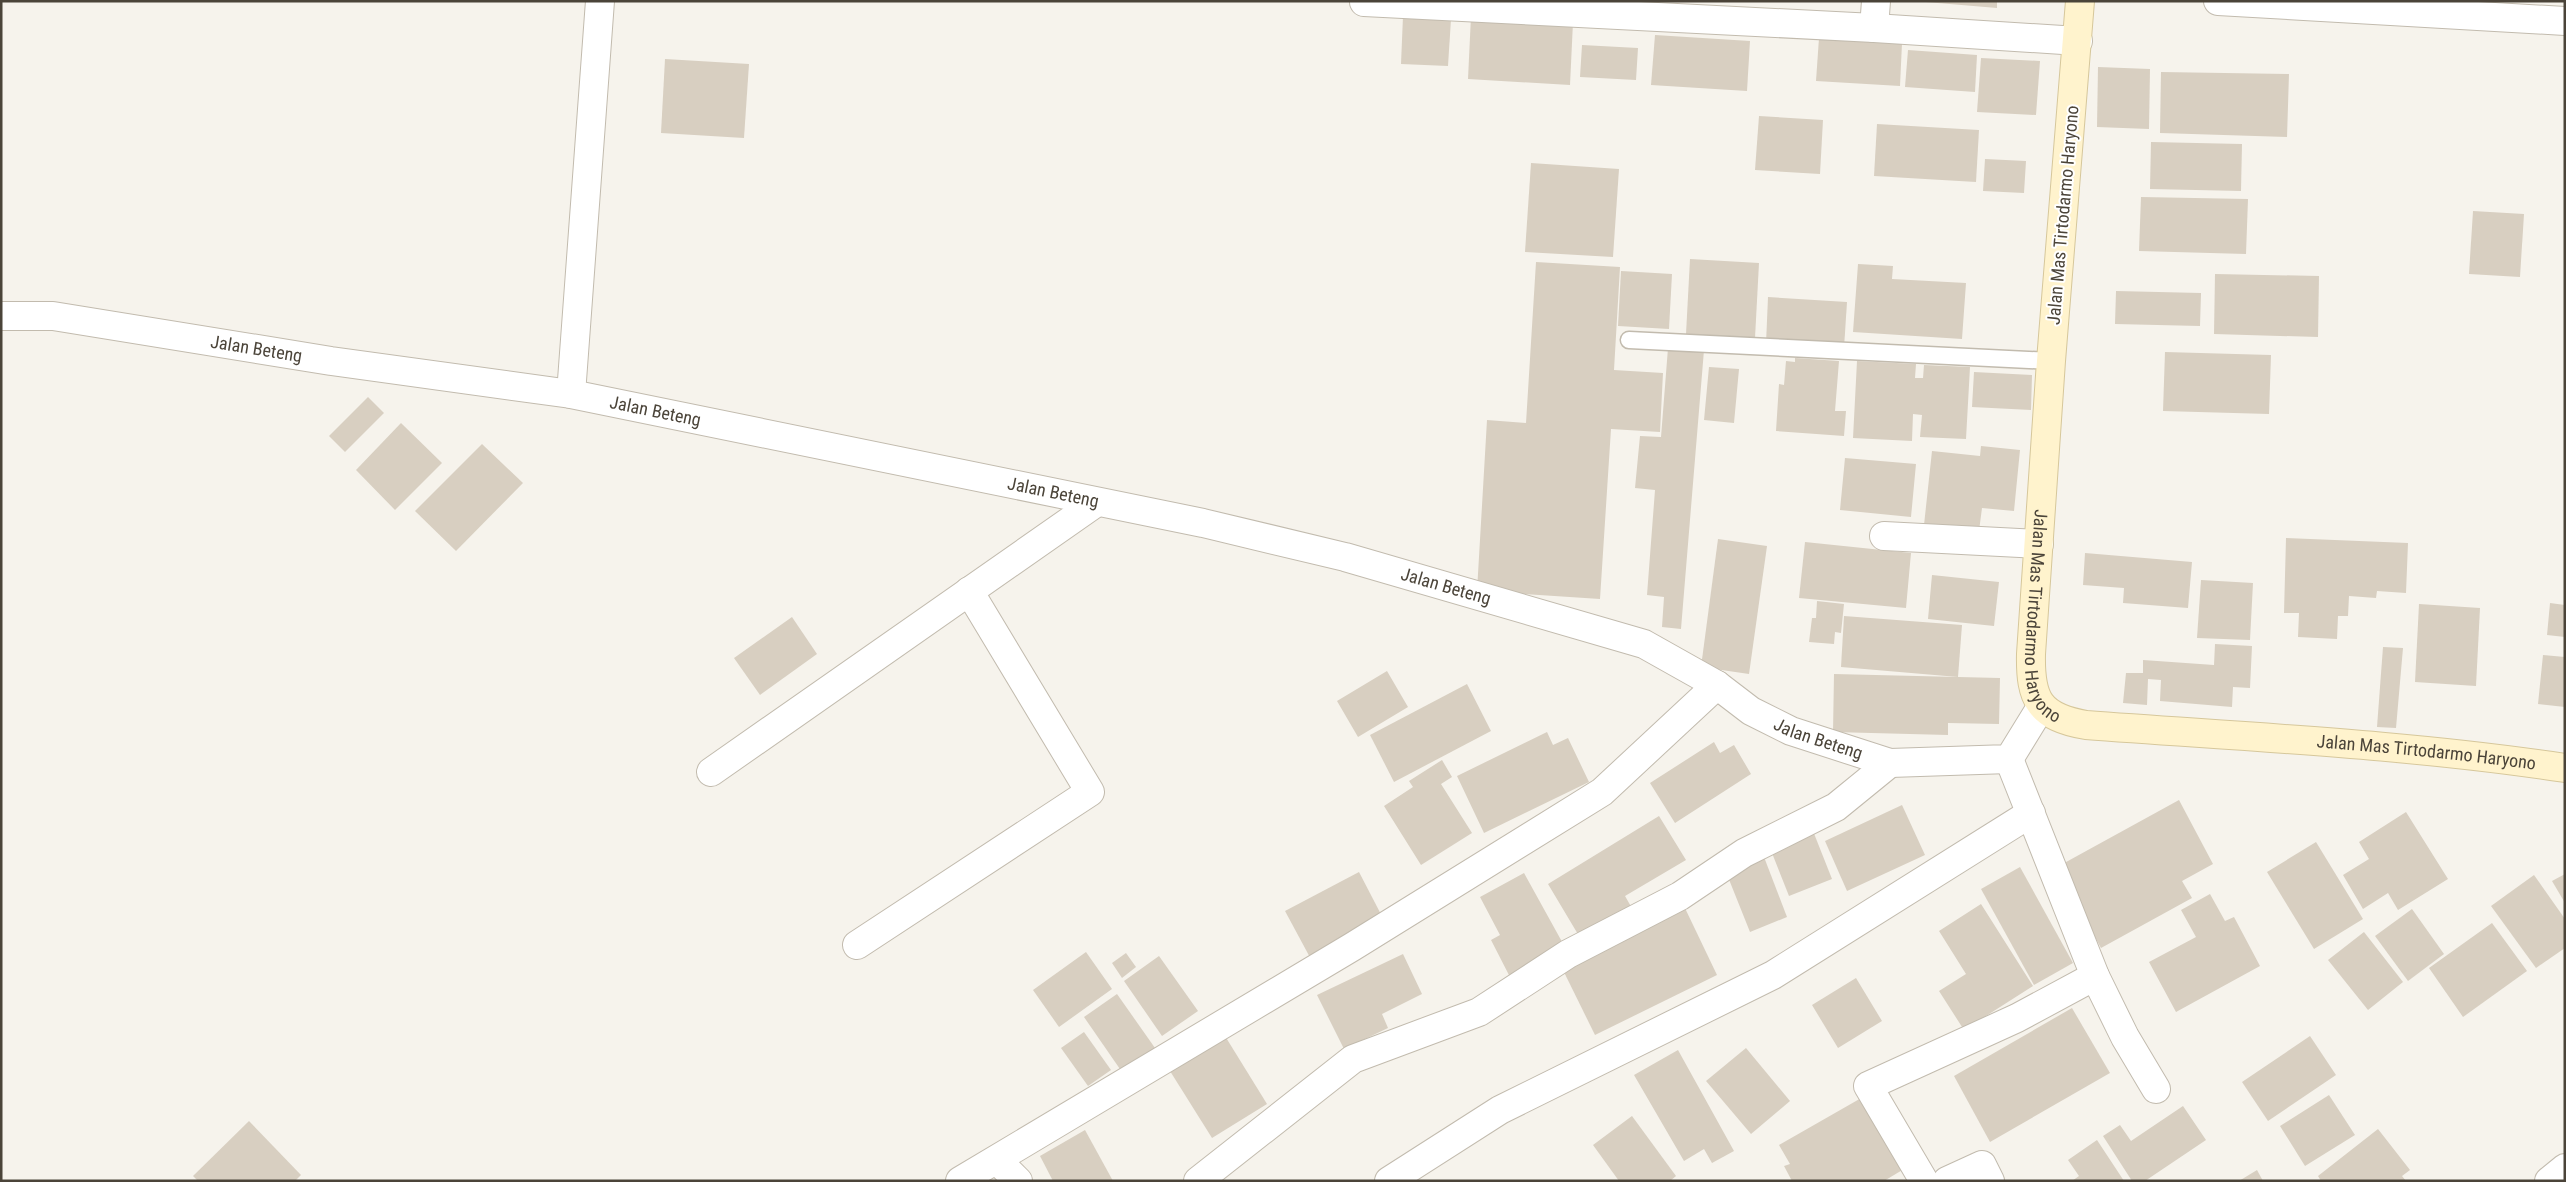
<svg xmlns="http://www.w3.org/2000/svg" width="2566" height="1182" viewBox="0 0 2566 1182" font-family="'Roboto Condensed',sans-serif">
	<rect width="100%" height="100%" fill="#f6f3ec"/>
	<g fill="#d8cfc1">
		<polygon points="1914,1 1997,1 1997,8"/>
		<polygon points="1403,16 1451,19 1448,66 1401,64"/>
		<polygon points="1471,16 1573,22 1570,85 1468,79"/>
		<polygon points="1655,35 1750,41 1747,91 1651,85"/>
		<polygon points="1819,38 1902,43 1900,86 1816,81"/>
		<polygon points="1582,45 1638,48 1636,80 1580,77"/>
		<polygon points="1908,50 1977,55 1975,92 1905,87"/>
		<polygon points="1981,58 2040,61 2036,115 1977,112"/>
		<polygon points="665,59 749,64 744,138 661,133"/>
		<polygon points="2098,67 2150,69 2149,129 2097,127"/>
		<polygon points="2161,72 2289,74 2287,137 2160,133"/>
		<polygon points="1759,116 1823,120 1820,174 1755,170"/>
		<polygon points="1877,124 1979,130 1976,182 1874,176"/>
		<polygon points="2151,142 2242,144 2241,191 2150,189"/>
		<polygon points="1985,159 2026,161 2024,193 1983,191"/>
		<polygon points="1531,163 1619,169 1613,257 1525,252"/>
		<polygon points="2141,197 2248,199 2246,254 2139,251"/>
		<polygon points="2473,211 2524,214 2520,277 2469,274"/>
		<polygon points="1690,259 1759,263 1755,338 1686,334"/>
		<polygon points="1536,262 1620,267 1614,370 1663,373 1660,432 1611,429 1600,599 1477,591 1487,420 1526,423"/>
		<polygon points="1858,264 1893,266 1892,279 1966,283 1962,339 1853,332"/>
		<polygon points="1621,271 1672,274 1669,329 1618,326"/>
		<polygon points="2215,274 2319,276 2318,337 2214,334"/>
		<polygon points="2116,291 2201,293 2200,326 2115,324"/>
		<polygon points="1768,297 1847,302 1844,348 1766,344"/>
		<polygon points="1668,348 1704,350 1681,629 1662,627 1664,597 1647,595 1655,490 1635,488 1640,436 1661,437"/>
		<polygon points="2165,352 2271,355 2269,414 2163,411"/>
		<polygon points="1795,358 1839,361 1835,411 1846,411 1844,436 1776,431 1779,384 1784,385 1786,361 1795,362"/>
		<polygon points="1857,361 1916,364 1915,378 1923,378 1924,365 1970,367 1966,439 1920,437 1922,415 1913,414 1912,441 1853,438"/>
		<polygon points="1709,367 1739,369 1734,423 1704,420"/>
		<polygon points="1974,372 2032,375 2031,410 1972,407"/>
		<polygon points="368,397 384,413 345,452 329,436"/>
		<polygon points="401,423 442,463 395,510 356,470"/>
		<polygon points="482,444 523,483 456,551 415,511"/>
		<polygon points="1981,446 2020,450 2014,511 1982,508 1979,531 1924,525 1932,451 1980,456"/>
		<polygon points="1845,458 1916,464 1911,517 1840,510"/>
		<polygon points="2286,538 2408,543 2406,593 2377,591 2376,598 2349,596 2348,616 2338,616 2337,639 2298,637 2299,613 2284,613"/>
		<polygon points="1718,539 1767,546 1749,674 1701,667"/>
		<polygon points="1805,542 1911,553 1906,608 1799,598"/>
		<polygon points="2085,553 2192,562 2188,608 2123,603 2124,588 2083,585"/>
		<polygon points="1932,575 1999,582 1994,626 1928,619"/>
		<polygon points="2201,580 2253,583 2250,640 2197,638"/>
		<polygon points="1817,601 1844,604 1841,633 1835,632 1834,644 1809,642 1812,618 1816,618"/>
		<polygon points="2550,603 2565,605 2565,637 2547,635"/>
		<polygon points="2419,604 2480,608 2476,686 2415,682"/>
		<polygon points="1844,616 1962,625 1958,677 1841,667"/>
		<polygon points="792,617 817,654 760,695 734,658"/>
		<polygon points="2215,644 2252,646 2250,688 2233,687 2232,707 2160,701 2161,680 2148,679 2147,705 2123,703 2126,673 2143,673 2143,660 2214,665"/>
		<polygon points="2383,647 2403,648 2396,728 2377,727"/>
		<polygon points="2543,655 2565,657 2565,707 2538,704"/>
		<polygon points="1387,671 1408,707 1358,737 1337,701"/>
		<polygon points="1834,674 2000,678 1999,724 1948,723 1948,735 1833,732"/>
		<polygon points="1467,684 1491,731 1394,782 1370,735"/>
		<polygon points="1547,732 1553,745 1568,738 1589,782 1484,833 1457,776"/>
		<polygon points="1714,742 1720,753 1734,745 1751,774 1675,823 1650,783"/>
		<polygon points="1442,760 1452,777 1441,784 1472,833 1421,865 1384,806 1413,787 1409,781"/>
		<polygon points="2179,800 2213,864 2182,881 2192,898 2101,948 2057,867"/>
		<polygon points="1902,805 1925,855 1847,891 1825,841"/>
		<polygon points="2406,812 2448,879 2398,910 2388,893 2363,909 2343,875 2369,859 2359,842"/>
		<polygon points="1659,816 1686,860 1625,896 1633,910 1582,941 1548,884"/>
		<polygon points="1813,831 1832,879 1789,896 1770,848"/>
		<polygon points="2316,842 2363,919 2314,949 2267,872"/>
		<polygon points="1764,857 1787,917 1750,932 1726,872"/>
		<polygon points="2020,867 2073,963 2034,985 1981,889"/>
		<polygon points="1359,872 1386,924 1313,963 1285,911"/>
		<polygon points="1524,873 1566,949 1511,979 1491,940 1500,935 1480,897"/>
		<polygon points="2565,874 2565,903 2552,881"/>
		<polygon points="2534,875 2565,919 2565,948 2536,968 2491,906"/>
		<polygon points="2210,894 2225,921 2234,917 2260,966 2176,1012 2149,962 2196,937 2181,910"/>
		<polygon points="1683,904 1717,975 1595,1035 1560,964"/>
		<polygon points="1981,904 2033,986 1964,1030 1939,991 1966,974 1939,931"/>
		<polygon points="2412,909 2444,954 2408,981 2375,936"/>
		<polygon points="2492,923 2527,971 2463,1017 2429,968"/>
		<polygon points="2364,932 2403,982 2368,1010 2328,960"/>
		<polygon points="1086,952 1112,989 1059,1027 1033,990"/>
		<polygon points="1126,953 1136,967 1122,978 1112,963"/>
		<polygon points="1403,954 1422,994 1382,1014 1388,1028 1344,1049 1317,995"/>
		<polygon points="1159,956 1198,1011 1162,1036 1124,981"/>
		<polygon points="1856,978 1882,1021 1838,1048 1812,1005"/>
		<polygon points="1117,994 1155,1048 1122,1072 1084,1017"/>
		<polygon points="2072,1008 2110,1073 1990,1142 1954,1076"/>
		<polygon points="1084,1032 1111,1070 1088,1086 1061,1048"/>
		<polygon points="1225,1036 1267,1104 1212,1138 1170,1071"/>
		<polygon points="2310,1036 2336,1075 2268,1121 2242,1082"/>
		<polygon points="1746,1048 1790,1101 1751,1134 1706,1081"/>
		<polygon points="1678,1050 1734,1151 1712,1163 1704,1149 1684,1161 1634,1075"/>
		<polygon points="2329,1095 2355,1135 2305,1166 2280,1126"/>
		<polygon points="1863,1097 1904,1169 1884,1181 1792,1181 1784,1166 1790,1164 1779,1145"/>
		<polygon points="2183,1106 2206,1140 2145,1181 2132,1181 2103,1136 2120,1125 2131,1141"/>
		<polygon points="1632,1116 1676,1176 1670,1181 1619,1181 1593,1145"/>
		<polygon points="249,1121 301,1175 295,1181 198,1181 193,1176"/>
		<polygon points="2378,1129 2410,1170 2402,1176 2406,1181 2321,1181 2318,1176"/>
		<polygon points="1085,1130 1113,1181 1053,1181 1040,1156"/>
		<polygon points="2097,1140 2124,1181 2072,1181 2079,1176 2068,1160"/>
		<polygon points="2257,1170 2263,1181 2239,1181"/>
	</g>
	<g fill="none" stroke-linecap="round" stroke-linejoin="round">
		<g stroke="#c2bbae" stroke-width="19">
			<polyline id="lane" points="1629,340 2051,361"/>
		</g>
		<g stroke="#c2bbae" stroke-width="30">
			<g id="street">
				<polyline points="2218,1 2565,21"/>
				<polyline points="1364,2 1874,28 2078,41"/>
				<polyline points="1874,28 1876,1"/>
				<path id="s1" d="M 1,316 L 53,316 L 331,361 L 571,394 L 1203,523 L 1345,557 L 1644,644 L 1717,685 L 1751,711 L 1791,731 L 1890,763 L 2009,759 L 2041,707"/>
				<polyline points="571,394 600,1"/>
				<polyline points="1884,536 2039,544"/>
				<polyline points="2009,759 2095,976 2125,1037 2156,1089"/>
				<polyline points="711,772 1097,502"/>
				<polyline points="857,945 1090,792 969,591"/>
				<polyline points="997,1160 1018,1181"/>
				<polyline points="960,1181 1352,947 1602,792 1717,685"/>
				<polyline points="1198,1181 1353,1059 1479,1012 1568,954 1680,896 1744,853 1836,807 1890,763"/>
				<polyline points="1389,1181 1500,1110 1773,975 2031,813"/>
				<polyline points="1924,1181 1868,1086 2017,1018 2095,976"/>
				<polyline points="1947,1181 1982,1165 1990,1181"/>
				<polyline points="2549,1181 2565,1168"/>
			</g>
		</g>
		<g stroke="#d6c79b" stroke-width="30">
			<g id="secondary">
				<path id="s2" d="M 2080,1 L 2051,361 L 2031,654 C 2030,699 2039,717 2086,725 C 2245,737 2407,744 2565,768"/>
			</g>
		</g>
		<use href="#lane" stroke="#fff" stroke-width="16"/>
		<use href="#street" stroke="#fff" stroke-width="28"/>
		<use href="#secondary" stroke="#fff3cd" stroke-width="28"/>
	</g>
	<g text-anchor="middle" stroke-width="4" stroke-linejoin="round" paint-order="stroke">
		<g font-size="18" fill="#4b4439" stroke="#fff">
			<text transform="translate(2063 215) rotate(-85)" y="6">Jalan Mas Tirtodarmo Haryono</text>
			<text dy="6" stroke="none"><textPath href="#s1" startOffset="258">Jalan Beteng</textPath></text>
			<text dy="6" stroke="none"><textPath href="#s1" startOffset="662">Jalan Beteng</textPath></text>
			<text dy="6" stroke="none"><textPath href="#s1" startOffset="1068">Jalan Beteng</textPath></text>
			<text dy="6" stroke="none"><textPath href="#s1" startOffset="1472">Jalan Beteng</textPath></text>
			<text dy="6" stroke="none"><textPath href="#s2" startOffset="620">Jalan Mas Tirtodarmo Haryono</textPath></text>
			<text dy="6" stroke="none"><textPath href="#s1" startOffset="1878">Jalan Beteng</textPath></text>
			<text dy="6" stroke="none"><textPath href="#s2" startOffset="1099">Jalan Mas Tirtodarmo Haryono</textPath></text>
		</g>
	</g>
	<rect width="2566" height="1182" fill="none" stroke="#4b4439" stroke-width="5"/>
</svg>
